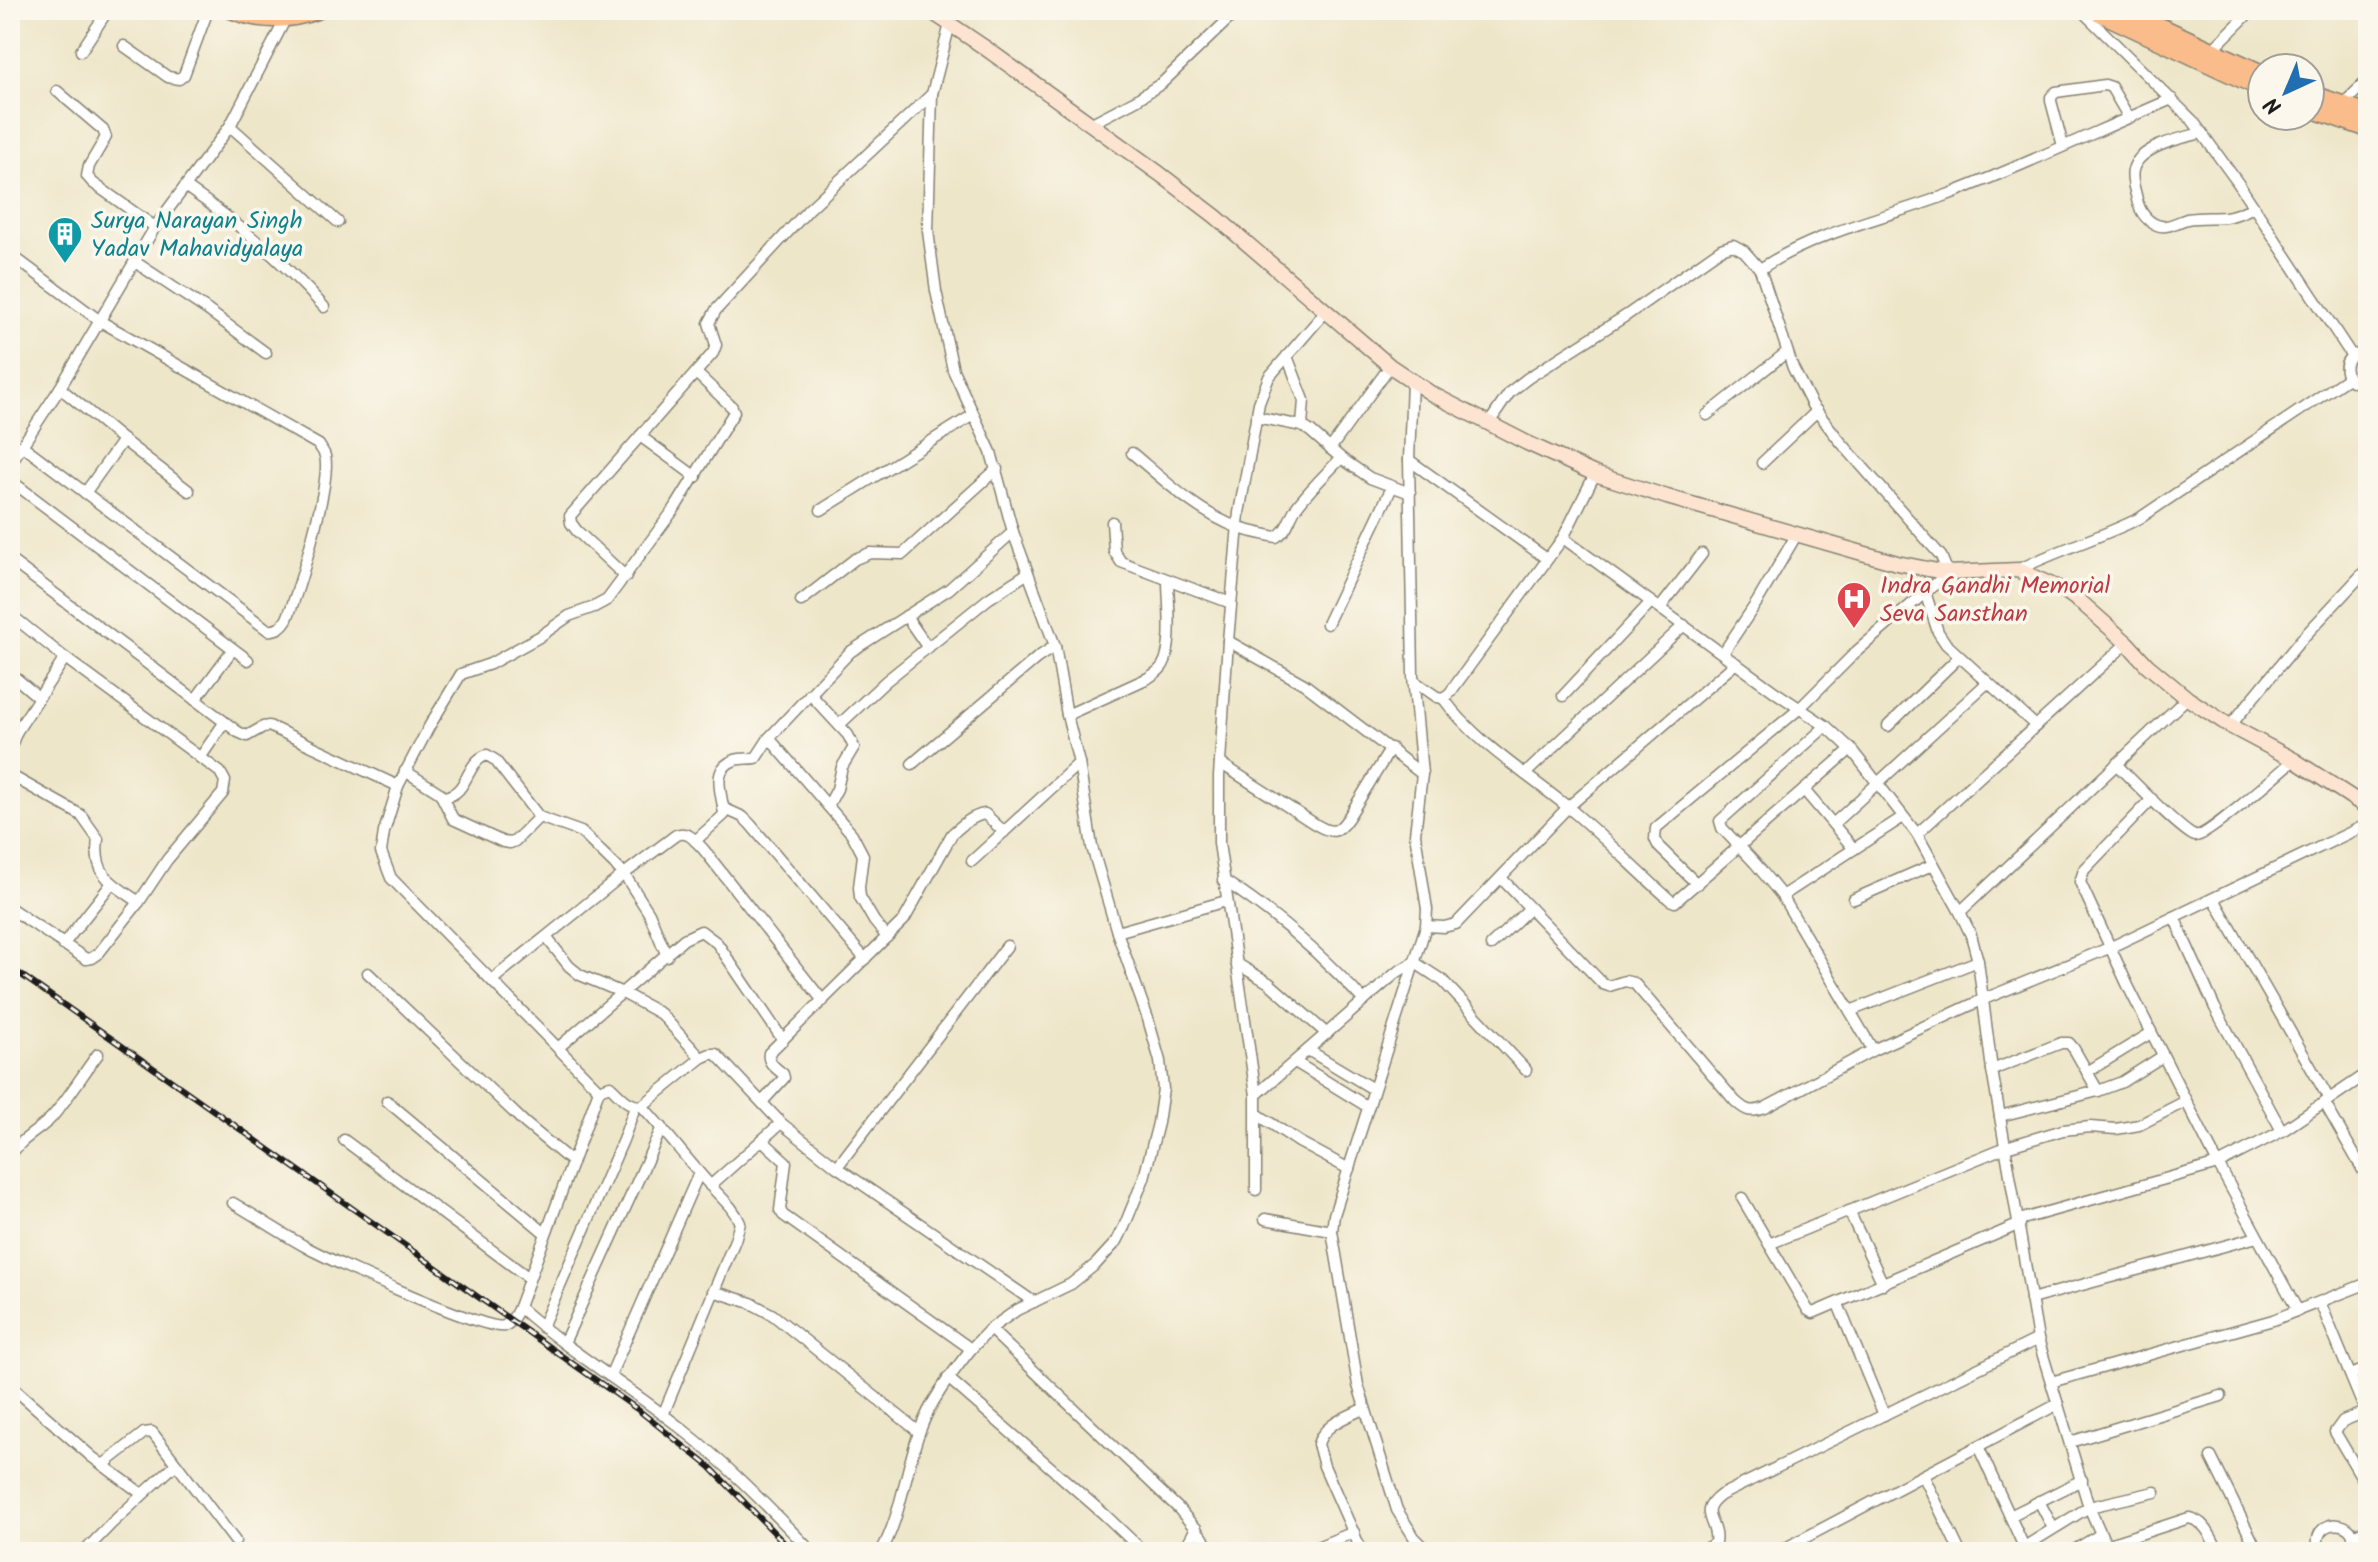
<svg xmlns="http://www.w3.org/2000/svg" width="2378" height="1562" viewBox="0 0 2378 1562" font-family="Kalam,sans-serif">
	<rect width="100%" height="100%" fill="#fbf7ec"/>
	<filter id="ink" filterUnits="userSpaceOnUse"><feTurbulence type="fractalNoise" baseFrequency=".0125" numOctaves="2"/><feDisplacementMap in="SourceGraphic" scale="16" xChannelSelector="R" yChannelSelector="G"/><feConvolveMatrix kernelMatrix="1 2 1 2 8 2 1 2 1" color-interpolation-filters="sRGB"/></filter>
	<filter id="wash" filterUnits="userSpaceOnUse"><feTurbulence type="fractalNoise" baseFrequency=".006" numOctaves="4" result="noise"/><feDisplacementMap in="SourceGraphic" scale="32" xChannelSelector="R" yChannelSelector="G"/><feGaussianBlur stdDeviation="1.8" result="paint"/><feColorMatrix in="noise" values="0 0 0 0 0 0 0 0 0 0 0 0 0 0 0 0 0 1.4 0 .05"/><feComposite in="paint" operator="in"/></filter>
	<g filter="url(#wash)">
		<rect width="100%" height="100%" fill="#eee6c9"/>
	</g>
	<g filter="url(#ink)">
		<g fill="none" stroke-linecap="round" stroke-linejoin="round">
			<g stroke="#858172" stroke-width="13">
				<g id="street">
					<polyline points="2081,10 2193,121 2238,183 2352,356"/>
					<polyline points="950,24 932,94 928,231 936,291 953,370 991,452 1013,532 1055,646 1067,715 1079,763 1092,847 1117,932 1148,1019 1160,1061 1163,1089 1158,1123 1144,1178 1124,1227 1117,1241 1096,1264 1071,1284 1017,1310 990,1329"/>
					<polyline points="124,46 168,77 179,79 184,75 208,10"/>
					<polyline points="81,51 108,10"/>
					<polyline points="2209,53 2252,10"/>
					<polyline points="57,91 103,130 106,137 89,166 87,176 93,183 155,227"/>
					<polyline points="2343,104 2368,80"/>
					<polyline points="1090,124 1136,100 1162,83 1238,10"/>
					<polyline points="230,126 338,222"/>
					<path d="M 2202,133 C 2182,138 2139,146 2133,170 C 2131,178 2134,188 2136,195 C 2138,207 2144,220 2157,225 C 2167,229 2177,222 2187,219 C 2199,217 2212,218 2225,217 C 2235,216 2245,211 2254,207"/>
					<polyline points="2063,146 2051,101 2051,97 2056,92 2105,85 2111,87 2129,118"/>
					<path d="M 186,187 C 237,222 283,261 324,307"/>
					<path d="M 10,254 L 100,321 L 319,445 C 321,449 324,452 325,456 C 332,480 298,592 287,619 C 282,627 277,631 268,630 L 23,446"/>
					<polyline points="135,262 206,309 266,353"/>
					<path d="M 1760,269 C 1816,232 1884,218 1947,195 C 2023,166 2097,131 2172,99"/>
					<polyline points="1287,356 1304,400 1302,426"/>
					<path d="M 2368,357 L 2357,354 C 2345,359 2343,366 2348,378 C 2355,384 2360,384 2368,381"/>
					<polyline points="1412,381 1409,460 1412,616 1413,676 1422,774 1415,834 1427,909 1426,926 1334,1215 1332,1231 1358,1385 1397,1510 1414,1537 1429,1552"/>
					<polyline points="60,388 123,440 189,491"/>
					<polyline points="1707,415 1787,352"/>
					<polyline points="1256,417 1302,426 1310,431 1341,458 1370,478 1410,493"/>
					<polyline points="1489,423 1510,392 1528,378 1627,315 1721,249 1733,245 1744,251 1760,269 1793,368 1812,405 1839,440 1941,556 1948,573 1857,651 1799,709 1656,828 1655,839 1659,847 1697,884"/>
					<polyline points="640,436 696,477"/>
					<polyline points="1330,449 1390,366"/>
					<path d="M 1132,453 C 1164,480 1198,513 1239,528 C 1251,532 1264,534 1276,537 C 1287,531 1288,522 1294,511 C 1302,497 1328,472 1341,458"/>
					<polyline points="1409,460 1547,559"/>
					<polyline points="1762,463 1817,411"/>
					<polyline points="10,464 60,388 155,227 230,126 285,20"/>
					<polyline points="10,480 248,660"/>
					<polyline points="85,493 123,440"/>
					<polyline points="821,510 973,415"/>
					<polyline points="1112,522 1114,551 1121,562 1231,603"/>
					<polyline points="1563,538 1775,692 1826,726 1851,749 1917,834 1960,912 1971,935 1978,961 1992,1070 2038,1339 2089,1507 2109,1552"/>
					<polyline points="10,560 238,732 247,736 263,727 269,726 398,786"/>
					<path d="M 2018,570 C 2057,550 2100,538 2140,518 L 2348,378"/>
					<polyline points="626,577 577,531 571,523 570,516 713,353 716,345 709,323 716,310 809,209 932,94"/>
					<polyline points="1925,592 1938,632 1946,644 2036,726"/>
					<polyline points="801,601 855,559 870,553 903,554 997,469"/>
					<polyline points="1660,608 1702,554"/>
					<path d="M 10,614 L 65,658 L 220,772 L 225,781 L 223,793 L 167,860 L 139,902 C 112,883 93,876 98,839 L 81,815 L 10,775"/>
					<polyline points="906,616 928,648"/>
					<polyline points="1327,624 1392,487"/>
					<polyline points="1228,641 1304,684 1422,774"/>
					<polyline points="1723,653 1757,602 1797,534"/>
					<polyline points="10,673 38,697"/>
					<polyline points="1414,681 1437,697 1443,698 1449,694 1563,538 1595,474"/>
					<polyline points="810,694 848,735 854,747 842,767 837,789 828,806"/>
					<polyline points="1563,696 1651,602"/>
					<path d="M 1443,698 C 1475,742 1523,771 1564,804 C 1601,834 1635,869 1670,900 L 1675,902 L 1851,749"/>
					<polyline points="195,700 233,649"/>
					<path d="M 1067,715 L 1148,678 C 1154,674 1159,672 1163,665 C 1174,646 1168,602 1168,580"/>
					<polyline points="839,725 886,681 988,599 1028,573"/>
					<polyline points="1826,726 1720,821 1722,828 1755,863 1782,896 1873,1050"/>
					<polyline points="1888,726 1959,657"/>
					<polyline points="2230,726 2300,641 2368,568"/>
					<polyline points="769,738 852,834 863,855 859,887 860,897 874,921 887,937"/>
					<polyline points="10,748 17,731 65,658"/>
					<polyline points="200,758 224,723"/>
					<path d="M 1220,763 L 1315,824 C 1332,834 1337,834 1348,818 L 1391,748"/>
					<polyline points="912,764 1037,658 1055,646"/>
					<path d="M 2116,764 C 2129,777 2183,833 2195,836 C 2205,839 2281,771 2294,760"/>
					<polyline points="405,771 440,793 453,819 503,842 510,843 515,841 539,817"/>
					<polyline points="1525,774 1684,625"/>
					<polyline points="1804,790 1854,849"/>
					<path d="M 444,797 C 469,794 465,762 487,755 L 495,760 L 539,817 L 581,832 L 624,874 L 649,913 L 667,956"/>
					<polyline points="2152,799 2084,870 2080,882 2129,988 2218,1164 2298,1311"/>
					<polyline points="723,808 743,817 750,824 865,959"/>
					<polyline points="1833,824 1987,683"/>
					<polyline points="1917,834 2127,643"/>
					<path d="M 695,841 L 724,815 C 723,795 709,769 735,760 C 742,758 749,759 756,758 L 769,738 L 850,652 L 949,589 L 1013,532"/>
					<polyline points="972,861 1079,763"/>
					<path d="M 1501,878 L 1603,984 L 1609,986 L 1625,981 L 1634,983 L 1735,1101 C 1746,1111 1750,1113 1765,1108 L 1873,1050 L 1984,999 L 2109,948 L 2368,824"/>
					<path d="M 1223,880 C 1274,913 1323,956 1364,1001"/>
					<polyline points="1782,896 1903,817"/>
					<polyline points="1854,899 1932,865"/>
					<polyline points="2214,899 2329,1099"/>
					<polyline points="10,908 86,959 92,958 98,954 139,902"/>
					<polyline points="1960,912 2187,698"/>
					<polyline points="2174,917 2215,1008 2282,1131"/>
					<polyline points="1426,926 1444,927 1456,924 1568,807 1736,663"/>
					<polyline points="1117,932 1226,901"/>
					<polyline points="546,937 569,966 580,975 623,993 661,1014 701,1058"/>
					<polyline points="63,945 112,883"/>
					<polyline points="1491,945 1530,908"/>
					<polyline points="1236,963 1269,983 1327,1034"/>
					<polyline points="368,973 525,1123 572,1162"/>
					<path d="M 492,980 L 624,874 L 676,835 C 689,830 695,841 704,850 L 823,1001"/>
					<polyline points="1850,1011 1978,961"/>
					<polyline points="558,1048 684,939 701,931 717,943 783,1040"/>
					<polyline points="1308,1050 1373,1089"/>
					<polyline points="1295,1062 1368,1107"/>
					<polyline points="1992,1070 2061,1043 2069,1043 2074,1049 2098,1091"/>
					<polyline points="2087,1072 2151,1033"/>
					<polyline points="599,1090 391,878 381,852 384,832 398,786 430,725 461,674 490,664 539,637 569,616 594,607 607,600 675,508 734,412 732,407 696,373"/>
					<polyline points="1256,1095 1396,973 1414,962 1443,981 1526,1070"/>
					<polyline points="387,1101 545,1233"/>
					<path d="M 763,1101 L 784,1078 L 783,1074 C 776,1068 767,1063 769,1053 L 904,920 L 952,834 C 962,825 972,816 985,814 L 1004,832"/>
					<polyline points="2324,1102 2368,1179"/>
					<path d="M 642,1106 C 665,1131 686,1158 709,1184 C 720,1197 733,1206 740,1223 L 735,1240 L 663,1415"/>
					<polyline points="1257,1114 1299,1142 1349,1169"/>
					<polyline points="2000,1116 2098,1091 2122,1082 2163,1056"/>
					<polyline points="344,1140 529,1278"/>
					<polyline points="762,1140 786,1162 780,1210 783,1215 971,1349 990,1329 1179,1509 1203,1538 1210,1552"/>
					<path d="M 10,1156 C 20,1139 39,1131 52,1117 C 69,1097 83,1074 98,1054"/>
					<polyline points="837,1167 1007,946"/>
					<polyline points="710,1186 781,1123 837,1167 1034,1302"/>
					<polyline points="1256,1190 1256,1095 1219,843 1219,777 1228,641 1239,513 1259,403 1269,377 1326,311"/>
					<polyline points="1742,1198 1808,1310 1813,1313 2020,1224"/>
					<path d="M 233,1203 C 257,1217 281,1233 306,1247 C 331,1261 486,1332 504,1326 C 512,1323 516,1314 519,1307 L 599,1090 L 610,1086 C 620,1095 628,1107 642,1106 L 701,1058 L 710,1054 L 716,1054 L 781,1123"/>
					<polyline points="1849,1211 1883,1284"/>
					<polyline points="1265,1219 1332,1231"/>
					<polyline points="2019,1220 2218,1164 2282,1131 2368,1073"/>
					<polyline points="1769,1244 2006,1147 2063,1130 2090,1127 2116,1129 2139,1125 2186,1101"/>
					<polyline points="713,1291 751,1303 773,1315 919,1432"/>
					<polyline points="2031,1299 2257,1237"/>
					<polyline points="2320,1302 2368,1418"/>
					<polyline points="1838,1304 1884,1415"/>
					<path d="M 519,1307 C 570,1352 629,1387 682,1429 C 729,1466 770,1509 812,1552"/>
					<polyline points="542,1327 623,1140 635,1107"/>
					<polyline points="564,1343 662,1127"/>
					<polyline points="2351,1375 2368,1368"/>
					<polyline points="610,1376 699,1173"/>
					<polyline points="948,1378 1105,1515 1144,1552"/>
					<polyline points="2051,1382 2273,1320 2368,1283"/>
					<polyline points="10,1385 92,1457 142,1494"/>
					<polyline points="2365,1412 2343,1421 2335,1432 2368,1488"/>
					<polyline points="2070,1442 2221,1396"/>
					<polyline points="1978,1446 2024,1547"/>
					<polyline points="2211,1457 2258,1552"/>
					<polyline points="103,1465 144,1433 152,1432 235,1541"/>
					<polyline points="1924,1477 1960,1552"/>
					<polyline points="2039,1501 2053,1528"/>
					<polyline points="2010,1516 2082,1480"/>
					<polyline points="2353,1536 2368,1529"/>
					<path d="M 2106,1545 L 2189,1518 C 2206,1521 2211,1538 2219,1552"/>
					<polyline points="84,1552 112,1523 176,1464"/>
					<path d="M 881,1552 C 901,1516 905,1472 919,1433 C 930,1401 950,1376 971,1349"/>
					<polyline points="1183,1552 1196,1528"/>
					<polyline points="1305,1552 1354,1532"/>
					<path d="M 1362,1552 L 1324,1466 L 1318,1444 C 1324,1424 1347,1417 1365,1408"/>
					<path d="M 1700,1552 L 1715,1543 C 1719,1521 1695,1514 1721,1495 L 2038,1339"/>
					<polyline points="1778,1552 2058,1404"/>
					<polyline points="2016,1552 2089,1507 2155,1492"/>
					<polyline points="2071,1552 2101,1534"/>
					<path d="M 2320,1552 C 2306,1515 2366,1516 2352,1552"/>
				</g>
			</g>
			<g stroke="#858172" stroke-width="17">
				<polyline id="secondary" points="929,10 984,47 1160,174 1215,216 1390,366 1432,394 1527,443 1595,474 1667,497 1897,563 1948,573 2018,570 2065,591 2083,604 2127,643 2147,665 2187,698 2230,726 2294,760 2368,808"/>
			</g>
			<g stroke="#858172" stroke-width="19">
				<g id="primary">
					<path d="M 231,10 C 261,23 290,21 319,10"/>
					<polyline points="2093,10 2262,89"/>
					<polyline points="2125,10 2262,73"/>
					<polyline points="2310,93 2368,113"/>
					<polyline points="2310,109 2368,129"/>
				</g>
			</g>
			<use href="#street" stroke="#fff" stroke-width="10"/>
			<use href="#secondary" stroke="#fde4d1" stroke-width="14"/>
			<use href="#primary" stroke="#fabc8b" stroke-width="16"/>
			<g stroke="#1c1c1c" stroke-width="6">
				<polyline id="rail" points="10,967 637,1409 710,1467 793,1552"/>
			</g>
			<use href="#rail" stroke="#fbf7ec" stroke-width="3" stroke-dasharray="9" stroke-linecap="butt"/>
		</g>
	</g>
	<defs>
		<g id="building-pin" transform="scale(1.8)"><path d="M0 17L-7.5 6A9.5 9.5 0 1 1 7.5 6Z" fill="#0f9aa8" stroke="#fbf7ec"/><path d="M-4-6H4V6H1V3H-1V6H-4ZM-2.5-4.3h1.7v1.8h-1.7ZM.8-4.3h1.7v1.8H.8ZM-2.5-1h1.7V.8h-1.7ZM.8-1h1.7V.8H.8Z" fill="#fff"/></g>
		<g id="hospital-pin" transform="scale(1.8)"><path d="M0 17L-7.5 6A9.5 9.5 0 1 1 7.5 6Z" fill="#e0444e" stroke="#fbf7ec"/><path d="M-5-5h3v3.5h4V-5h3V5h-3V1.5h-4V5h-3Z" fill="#fff"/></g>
	</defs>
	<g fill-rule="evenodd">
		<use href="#building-pin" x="65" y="234"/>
		<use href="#hospital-pin" x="1854" y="599"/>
	</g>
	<g text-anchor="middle" stroke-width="7" stroke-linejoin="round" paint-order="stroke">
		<g font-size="24" fill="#0d838f" stroke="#fbf7ec" text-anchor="start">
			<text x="91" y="228">Surya Narayan Singh<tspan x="91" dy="28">Yadav Mahavidyalaya</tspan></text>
		</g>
		<g font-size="24" fill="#be3a42" stroke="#fbf7ec" text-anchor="start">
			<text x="1880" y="593">Indra Gandhi Memorial<tspan x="1880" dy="28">Seva Sansthan</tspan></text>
		</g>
	</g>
	<rect width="2378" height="1562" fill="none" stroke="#fbf7ec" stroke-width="40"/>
	<g transform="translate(2286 92) rotate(224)"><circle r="38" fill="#fbf7ec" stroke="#a29f99" stroke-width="2"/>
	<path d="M0-6L14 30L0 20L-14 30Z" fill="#1f6fb2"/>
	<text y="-12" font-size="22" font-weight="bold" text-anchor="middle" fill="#1c1c1c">N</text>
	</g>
</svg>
